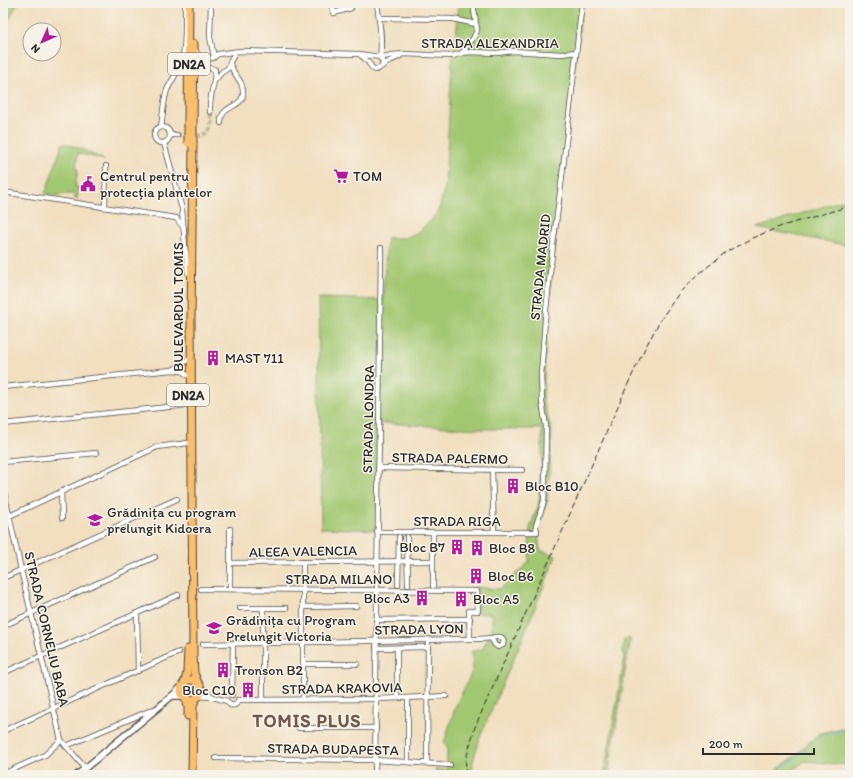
<svg xmlns="http://www.w3.org/2000/svg" width="853" height="778" viewBox="0 0 853 778" font-family="Itim,sans-serif">
	<rect width="100%" height="100%" fill="#f7f3e8"/>
	<filter id="ink" filterUnits="userSpaceOnUse"><feTurbulence type="fractalNoise" baseFrequency=".025" numOctaves="2"/><feDisplacementMap in="SourceGraphic" scale="8" xChannelSelector="R" yChannelSelector="G"/><feConvolveMatrix kernelMatrix="1 2 1 2 8 2 1 2 1" color-interpolation-filters="sRGB"/></filter>
	<filter id="wash" filterUnits="userSpaceOnUse"><feTurbulence type="fractalNoise" baseFrequency=".012" numOctaves="4" result="noise"/><feDisplacementMap in="SourceGraphic" scale="16" xChannelSelector="R" yChannelSelector="G"/><feGaussianBlur stdDeviation="0.9" result="paint"/><feColorMatrix in="noise" values="0 0 0 0 0 0 0 0 0 0 0 0 0 0 0 0 0 1.4 0 .05"/><feComposite in="paint" operator="in"/></filter>
	<g filter="url(#wash)">
		<rect width="100%" height="100%" fill="#f1dfc0"/>
		<g fill="#a2c771" stroke="#66794e">
			<polygon points="3,3 18,3 3,31"/>
			<polygon points="459,3 582,3 554,245 547,324 543,402 552,431 547,503 537,527 540,550 556,556 521,642 481,734 473,761 472,775 435,775 436,769 447,770 447,745 444,743 456,705 473,670 472,651 482,650 492,630 492,614 478,613 477,587 500,589 529,562 530,528 538,506 540,494 539,484 542,471 542,429 481,429 381,423 377,530 321,528 318,298 383,300 387,238 405,238 416,233 431,221 439,209 445,186 452,63 457,26"/>
			<polygon points="63,143 82,149 104,160 78,153 76,168 78,169 75,187 79,187 77,199 75,199 74,194 65,194 57,196 45,194"/>
			<polygon points="850,198 850,246 757,228"/>
			<polygon points="628,638 630,639 630,644 627,660 608,775 604,775 624,661 623,651 624,640"/>
			<path d="M 850,726 L 850,765 L 805,761 C 800,764 797,768 792,771 C 788,774 776,775 770,775 L 795,756 L 818,734 Z"/>
		</g>
		<g fill="none" stroke-linecap="round" stroke-linejoin="round">
			<polyline stroke="#6fbce9" stroke-width="1" points="774,775 800,755 820,737 850,728"/>
		</g>
	</g>
	<g filter="url(#ink)">
		<g fill="none" stroke-linecap="round" stroke-linejoin="round">
			<path stroke="#c9bba2" stroke-width="4.5" stroke-dasharray="4.5 2" stroke-linecap="butt" d="M 177,135 C 188,135 209,140 211,125 C 212,121 211,116 210,112"/>
			<g stroke="#494641" stroke-width="6">
				<g id="minor">
					<polyline points="211,3 210,37 214,57"/>
					<polyline points="332,3 334,13 351,8 350,3"/>
					<path d="M 377,3 C 379,20 383,40 380,57"/>
					<polyline points="379,18 453,19 476,24"/>
					<path d="M 195,49 L 198,56 L 202,59 L 205,59 L 213,58 L 218,54 L 240,51 L 359,54 L 380,57 L 383,62 L 382,66 C 373,75 372,66 367,61 C 365,58 361,56 359,54"/>
					<polyline points="462,53 474,37 477,30 473,3"/>
					<polyline points="380,58 392,55 403,54 453,56 462,53 471,52 497,53 513,51 561,54 576,52"/>
					<polyline points="382,66 390,61 400,56"/>
					<path d="M 195,77 C 199,65 204,66 214,69"/>
					<polyline points="215,80 222,72 227,69 229,67 230,62 235,53"/>
					<path d="M 210,112 C 209,96 215,85 215,70"/>
					<path d="M 221,123 C 221,120 221,116 223,114 C 229,104 248,106 242,86 C 241,81 238,79 236,75 C 233,72 232,68 230,64"/>
					<path d="M 161,127 C 163,115 163,102 167,90 C 172,79 181,69 183,56 C 186,39 185,20 185,3"/>
					<circle cx="162" cy="135" r="8"/>
					<polyline points="170,135 177,135"/>
					<polyline points="164,143 182,209 185,246 188,273"/>
					<polyline points="3,192 176,218 184,228"/>
					<polyline points="105,207 106,166"/>
					<polyline points="174,369 182,365 187,360"/>
					<polyline points="3,387 172,370 182,371 187,375"/>
					<polyline points="3,424 188,405"/>
					<polyline points="3,462 96,453"/>
					<polyline points="378,468 522,470"/>
					<polyline points="492,471 494,532"/>
					<polyline points="3,487 21,570 61,740 85,768"/>
					<polyline points="61,491 62,518"/>
					<polyline points="3,519 157,447 188,443"/>
					<polyline points="230,529 230,589"/>
					<polyline points="377,532 537,532 536,526 544,501 545,482 546,426 542,402 541,375 545,320 553,245 561,185 582,3"/>
					<polyline points="433,532 433,586"/>
					<polyline points="407,537 408,585"/>
					<polyline points="230,563 433,561"/>
					<polyline points="3,578 177,499"/>
					<polyline points="398,585 399,537"/>
					<polyline points="201,589 477,591 478,611 469,611 470,639"/>
					<polyline points="303,607 356,606"/>
					<polyline points="240,608 286,608"/>
					<polyline points="137,613 138,671"/>
					<polyline points="376,620 470,619"/>
					<polyline points="3,626 155,557"/>
					<path d="M 203,644 L 470,639 C 477,639 484,639 490,638 C 493,638 496,636 500,637 C 504,638 504,641 503,645 L 498,647 L 495,645 L 491,638"/>
					<polyline points="376,648 428,647"/>
					<polyline points="397,648 397,698"/>
					<polyline points="303,664 357,664"/>
					<polyline points="3,673 178,595"/>
					<polyline points="199,686 213,697 227,701"/>
					<polyline points="232,695 233,643"/>
					<polyline points="198,696 211,697"/>
					<polyline points="408,698 408,762"/>
					<polyline points="303,699 303,562"/>
					<polyline points="238,700 376,699 428,697 446,696"/>
					<polyline points="263,700 263,608"/>
					<path d="M 227,701 L 230,705 C 234,706 237,705 238,700"/>
					<polyline points="299,728 376,728"/>
					<polyline points="3,731 179,652"/>
					<polyline points="66,746 154,709"/>
					<polyline points="216,758 375,760 450,765"/>
					<polyline points="427,763 428,639"/>
					<polyline points="3,774 45,755 61,740"/>
					<polyline points="375,775 381,248"/>
				</g>
			</g>
			<g stroke="#494641" stroke-width="8">
				<g id="tertiary">
					<polyline points="172,696 183,696"/>
					<polyline points="77,775 172,696 182,686"/>
				</g>
			</g>
			<g stroke="#494641" stroke-width="9">
				<g id="primary">
					<polyline points="193,124 194,44"/>
					<polyline points="188,125 189,3"/>
					<polyline points="193,143 191,320 193,655 194,673 198,683"/>
					<circle cx="191" cy="690" r="10"/>
					<polyline points="185,682 187,672 188,649"/>
					<polyline points="186,698 188,707 188,716"/>
					<polyline points="192,775 193,706 196,698"/>
				</g>
			</g>
			<use href="#minor" stroke="#fff" stroke-width="4.5"/>
			<use href="#tertiary" stroke="#fff" stroke-width="5.5"/>
			<use href="#primary" stroke="#fabe6d" stroke-width="7"/>
			<polyline stroke="#2b2b2b" stroke-width="1" stroke-dasharray="6 3" stroke-linecap="butt" points="465,775 466,759 475,727 627,386 645,348 661,319 679,293 700,273 726,252 752,238 782,226 850,206"/>
			<g stroke="#494641" stroke-width="9" stroke-linecap="butt">
				<g id="primary-bridge">
					<polyline points="188,143 188,125"/>
					<polyline points="193,143 193,124"/>
				</g>
			</g>
			<use href="#primary-bridge" stroke="#fabe6d" stroke-width="7"/>
		</g>
	</g>
	<defs>
		<g id="supermarket-bare" transform="scale(1.2)"><path d="M-6-5.5h2.5l.6 2H6L4.5 2H-2.5L-4.4-4H-6ZM-1.5 3.2a1.3 1.3 0 1 0 .1 0ZM3 3.2a1.3 1.3 0 1 0 .1 0Z" fill="#b5179e" stroke="#f7f3e8" stroke-width="2.5" paint-order="stroke"/></g>
		<g id="civic-bare" transform="scale(1.2)"><path d="M-.6-6.5H3V-4.5H.6V-3L4-1V1h2V6H-6V1h2V-1L-.6-3ZM-1.2 2.5V6h2.4V2.5Z" fill="#b5179e" stroke="#f7f3e8" stroke-width="2.5" paint-order="stroke"/></g>
		<g id="building-bare" transform="scale(1.2)"><path d="M-4-6H4V6H1V3H-1V6H-4ZM-2.5-4.3h1.7v1.8h-1.7ZM.8-4.3h1.7v1.8H.8ZM-2.5-1h1.7V.8h-1.7ZM.8-1h1.7V.8H.8Z" fill="#b5179e" stroke="#f7f3e8" stroke-width="2.5" paint-order="stroke"/></g>
		<g id="school-bare" transform="scale(1.2)"><path d="M0-5L7-2L0 1L-7-2ZM-4 1L0 2.5L4 1V4Q0 6-4 4Z" fill="#b5179e" stroke="#f7f3e8" stroke-width="2.5" paint-order="stroke"/></g>
	</defs>
	<g fill-rule="evenodd">
		<use href="#supermarket-bare" x="341" y="176"/>
		<use href="#civic-bare" x="88" y="184"/>
		<use href="#building-bare" x="213" y="358"/>
		<use href="#building-bare" x="513" y="486"/>
		<use href="#school-bare" x="95" y="520"/>
		<use href="#building-bare" x="457" y="547"/>
		<use href="#building-bare" x="477" y="548"/>
		<use href="#building-bare" x="476" y="576"/>
		<use href="#building-bare" x="422" y="598"/>
		<use href="#building-bare" x="461" y="599"/>
		<use href="#school-bare" x="214" y="628"/>
		<use href="#building-bare" x="223" y="670"/>
		<use href="#building-bare" x="248" y="690"/>
	</g>
	<g text-anchor="middle" stroke-width="3" stroke-linejoin="round" paint-order="stroke">
		<g fill="#f7f3e8" stroke="#686764" stroke-width="1">
			<rect x="168" y="53" width="42" height="22" rx="3"/>
			<rect x="167" y="384" width="42" height="22" rx="3"/>
		</g>
		<g font-size="13" font-weight="bold" fill="#2b2b2b">
			<text x="189" y="69">DN2A</text>
			<text x="188" y="400">DN2A</text>
		</g>
		<g font-size="14" fill="#2b2b2b" stroke="#f7f3e8">
			<text x="490" y="48">STRADA ALEXANDRIA</text>
			<text transform="translate(540 267) rotate(-84)" y="5">STRADA MADRID</text>
			<text transform="translate(178 307) rotate(-90)" y="5">BULEVARDUL TOMIS</text>
			<text transform="translate(368 419) rotate(-89)" y="5">STRADA LONDRA</text>
			<text transform="translate(450 458) rotate(1)" y="5">STRADA PALERMO</text>
			<text x="457" y="526">STRADA RIGA</text>
			<text transform="translate(303 551) rotate(-1)" y="5">ALEEA VALENCIA</text>
			<text x="339" y="584">STRADA MILANO</text>
			<text transform="translate(47 629) rotate(77)" y="5">STRADA CORNELIU BABA</text>
			<text transform="translate(419 629) rotate(-1)" y="5">STRADA LYON</text>
			<text transform="translate(342 688) rotate(-1)" y="5">STRADA KRAKOVIA</text>
			<text transform="translate(333 749) rotate(1)" y="5">STRADA BUDAPESTA</text>
		</g>
		<g font-size="14" fill="#2b2b2b" stroke="#f7f3e8" text-anchor="start">
			<text x="100" y="181">Centrul pentru<tspan x="100" dy="16">protecția plantelor</tspan></text>
			<text x="353" y="181">TOM</text>
			<text x="225" y="363">MAST 711</text>
			<text x="525" y="491">Bloc B10</text>
			<text x="107" y="517">Grădinița cu program<tspan x="107" dy="16">prelungit Kidoera</tspan></text>
			<text x="445" y="552" text-anchor="end">Bloc B7</text>
			<text x="489" y="553">Bloc B8</text>
			<text x="488" y="581">Bloc B6</text>
			<text x="410" y="603" text-anchor="end">Bloc A3</text>
			<text x="473" y="604">Bloc A5</text>
			<text x="226" y="625">Grădinița cu Program<tspan x="226" dy="16">Prelungit Victoria</tspan></text>
			<text x="235" y="675">Tronson B2</text>
			<text x="236" y="695" text-anchor="end">Bloc C10</text>
		</g>
		<g font-size="18" font-weight="bold" letter-spacing="1" fill="#74594d" stroke="#f7f3e8">
			<text x="307" y="727">TOMIS PLUS</text>
		</g>
	</g>
	<rect width="853" height="778" fill="none" stroke="#f7f3e8" stroke-width="16"/>
	<g transform="translate(42 42) rotate(225)"><circle r="19" fill="#f7f3e8" stroke="#a5a39c"/>
	<path d="M0-3L7 15L0 10L-7 15Z" fill="#b5179e"/>
	<text y="-6" font-size="11" font-weight="bold" text-anchor="middle" fill="#2b2b2b">N</text>
	</g>
	<path d="M703 748v6h111v-6" fill="none" stroke="#2b2b2b" stroke-width="2"/>
	<text x="709" y="748" font-size="12" fill="#2b2b2b" stroke="#f7f3e8" stroke-width="3" paint-order="stroke">200 m</text>
</svg>
